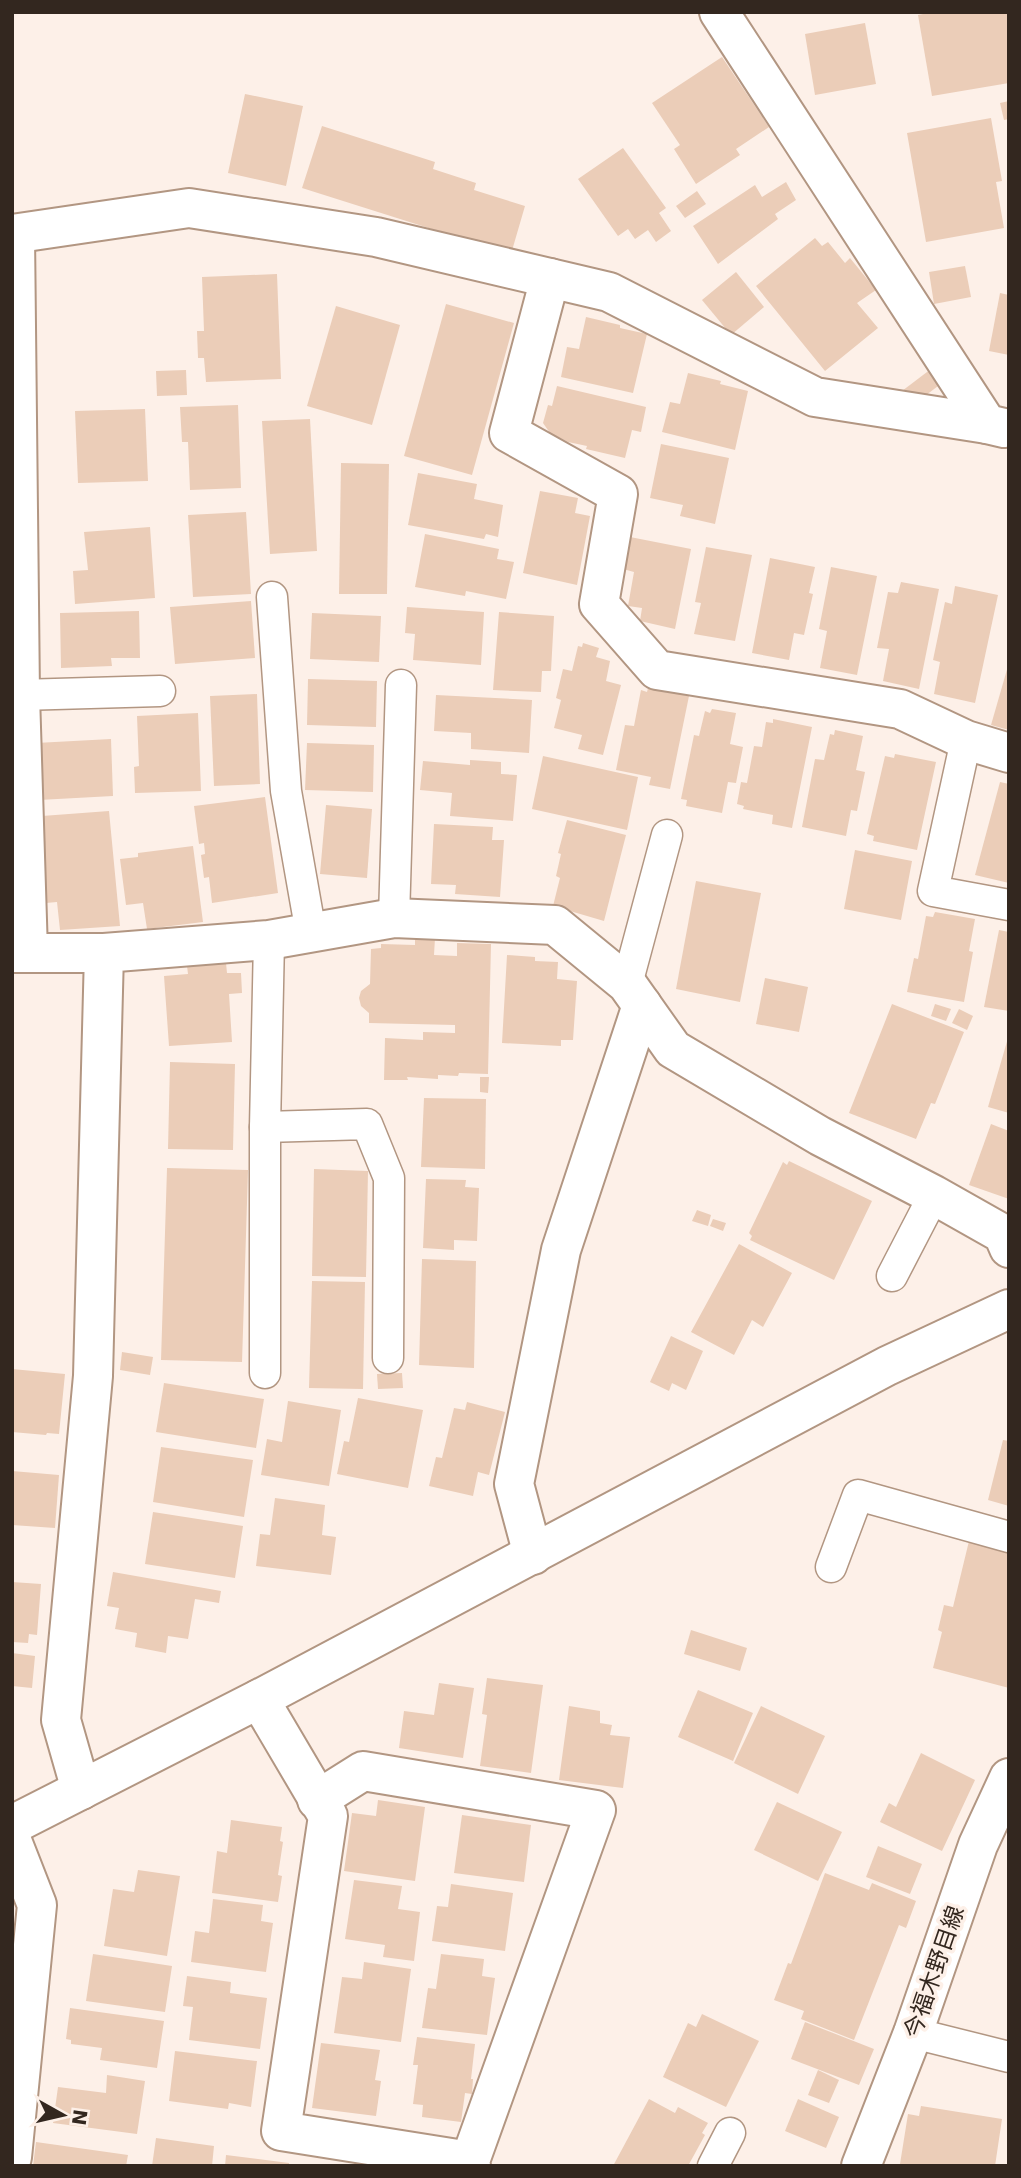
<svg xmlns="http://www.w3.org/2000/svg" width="1021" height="2178" viewBox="0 0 1021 2178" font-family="'DejaVu Sans','Noto Sans JP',sans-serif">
	<rect width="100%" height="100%" fill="#fdf0e8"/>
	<g fill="#ebcdb8">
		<polygon points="933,12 1009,12 1009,83 932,96 918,15"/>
		<polygon points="865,23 876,84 815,95 805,34"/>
		<polygon points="722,57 769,127 736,149 740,155 696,184 674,149 680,145 652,103"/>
		<polygon points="245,94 303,106 286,186 228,173"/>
		<polygon points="1009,101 1009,119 1004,120 1000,103"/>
		<polygon points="991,118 1002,181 996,182 1004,228 926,242 907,133"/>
		<polygon points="322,126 435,162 433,169 476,183 474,190 525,206 511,254 302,188"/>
		<polygon points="623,148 666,208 659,213 671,231 656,242 648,230 635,239 628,229 618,236 578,179"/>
		<polygon points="786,182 796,200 775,214 778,219 718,264 693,226 755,185 762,197"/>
		<polygon points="697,191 706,204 685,218 676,206"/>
		<polygon points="815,238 822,246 828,242 845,263 850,258 876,290 857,303 878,328 825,371 756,286"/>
		<polygon points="965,266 971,297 934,304 929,272"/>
		<polygon points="736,272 764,307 731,335 702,300"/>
		<polygon points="277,274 281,379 206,382 204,358 198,358 197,331 204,331 202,277"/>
		<polygon points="1000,293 1009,295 1009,355 989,351"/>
		<polygon points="446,304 514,323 472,475 404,456"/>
		<polygon points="336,306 400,325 372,425 307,406"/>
		<polygon points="586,317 620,325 620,328 647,334 633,393 561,377 567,347 579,349"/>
		<polygon points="931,369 942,383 913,405 902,391"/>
		<polygon points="186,370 187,395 157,396 156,371"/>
		<polygon points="688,373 721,381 720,384 748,391 735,450 662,432 670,402 680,404"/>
		<polygon points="557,386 646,407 641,432 632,430 625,458 586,449 587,446 568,442 550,433 543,423 548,405 552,406"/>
		<polygon points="238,405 241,488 190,490 188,442 182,442 180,407"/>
		<polygon points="145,409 148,481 78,483 75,411"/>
		<polygon points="310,419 317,551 270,554 262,421"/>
		<polygon points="661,444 729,458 715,524 680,516 683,505 650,498"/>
		<polygon points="341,463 389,464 387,594 339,594"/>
		<polygon points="418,473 477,484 474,499 503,505 498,537 486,534 484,539 408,525"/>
		<polygon points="540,491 578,498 575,513 590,516 577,585 523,573"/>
		<polygon points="246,512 251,594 193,597 188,515"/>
		<polygon points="150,527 155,598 75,604 73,571 88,570 84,532"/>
		<polygon points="425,534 499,549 497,559 514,562 506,599 466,591 465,596 415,587"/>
		<polygon points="630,537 691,549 675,629 640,621 642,608 628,606 634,572 623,569"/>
		<polygon points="706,547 752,555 735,641 694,634 701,603 695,602"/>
		<polygon points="770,558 815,567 809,593 813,594 804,635 794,633 789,660 752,653"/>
		<polygon points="831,567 877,576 857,675 820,668 827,631 819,629"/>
		<polygon points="901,582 939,589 919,689 883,681 889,649 877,648 888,592 898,593"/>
		<polygon points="955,586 998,595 975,703 934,694 940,662 933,660 945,602 952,604"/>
		<polygon points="251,601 255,658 175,664 170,607"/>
		<polygon points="407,607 484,612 481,665 413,660 415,634 405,633"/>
		<polygon points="139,611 140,658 111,658 112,666 61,668 60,613"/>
		<polygon points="499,612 554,616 551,671 542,671 541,692 493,690"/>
		<polygon points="312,613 381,616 379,662 310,659"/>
		<polygon points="583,643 599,648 596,657 610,661 606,681 621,685 603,755 578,749 582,735 554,728 561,700 556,698 563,669 572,671 578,646 582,647"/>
		<polygon points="1008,666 1009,666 1009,730 991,725"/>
		<polygon points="308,679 377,681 376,727 307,725"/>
		<polygon points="648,688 689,696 670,789 649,785 651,777 616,770 625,725 634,726 641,690 647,692"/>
		<polygon points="257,694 260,784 214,786 210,696"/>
		<polygon points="436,695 532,700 529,753 471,749 471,733 434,731"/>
		<polygon points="712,709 736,713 730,744 743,747 736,783 728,782 722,813 686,806 687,800 681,799 694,735 699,736 705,711 710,713"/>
		<polygon points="198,713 201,791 135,793 134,767 139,766 137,716"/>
		<polygon points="773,719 812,727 792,828 772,824 773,815 743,809 744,806 737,804 741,782 747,783 754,746 762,747 766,722 773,723"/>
		<polygon points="835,730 863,736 856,770 865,772 857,811 851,810 846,836 802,827 815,759 824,760 830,734 834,735"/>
		<polygon points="111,739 113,796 39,800 36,743"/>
		<polygon points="307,743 374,745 373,792 305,790"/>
		<polygon points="895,754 936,762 917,850 873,841 874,836 867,834 885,756 894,758"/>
		<polygon points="543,756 638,777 627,830 532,809"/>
		<polygon points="470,760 501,762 501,774 517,775 513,821 450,816 452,793 420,790 423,761 470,765"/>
		<polygon points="1000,782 1009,784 1009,883 975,875"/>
		<polygon points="265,797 278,893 212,903 209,877 204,878 201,855 205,854 204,843 199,844 194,806"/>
		<polygon points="326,805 372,809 367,878 320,874"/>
		<polygon points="109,811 120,926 60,930 57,902 46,903 41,842 45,842 42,816"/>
		<polygon points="567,820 626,835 604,921 553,906 560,878 556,876 561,854 558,853"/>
		<polygon points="434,824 493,827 492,840 504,840 500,897 455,894 456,885 431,884"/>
		<polygon points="193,846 203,922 147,929 143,903 126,905 120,859 138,857 138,853"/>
		<polygon points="855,850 912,861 901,920 844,909"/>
		<polygon points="696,881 761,893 740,1002 676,989"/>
		<polygon points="935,912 975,919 969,951 973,952 964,1002 907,992 914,958 918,959 926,916 933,917"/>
		<polygon points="999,930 1009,932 1009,1011 984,1007"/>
		<polygon points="415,938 435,938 434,955 457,956 457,943 491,944 488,1074 459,1073 458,1076 438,1075 438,1079 407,1077 408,1080 384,1080 385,1038 423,1040 423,1032 455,1033 455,1025 369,1023 369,1013 361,1006 359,998 361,991 370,984 371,949 381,948 381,944 415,945"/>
		<polygon points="507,955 535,957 535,961 558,962 557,979 577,981 573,1040 561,1040 561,1046 502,1043"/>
		<polygon points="226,963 227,973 241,973 242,993 229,994 232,1042 169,1046 164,976 188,974 187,966"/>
		<polygon points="765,978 808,987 799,1032 756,1024"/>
		<polygon points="892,1004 964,1032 935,1104 931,1103 916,1139 849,1113"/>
		<polygon points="935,1004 951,1009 946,1021 931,1016"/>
		<polygon points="959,1009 973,1016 967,1030 952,1023"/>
		<polygon points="1008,1038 1009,1038 1009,1113 988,1107"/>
		<polygon points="170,1062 235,1064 233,1150 168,1149"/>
		<polygon points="480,1077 489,1077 488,1093 480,1092"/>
		<polygon points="424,1098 486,1099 485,1169 421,1167"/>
		<polygon points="991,1124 1009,1131 1009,1199 969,1185"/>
		<polygon points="789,1161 872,1201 834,1280 750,1240 752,1236 749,1233 783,1162 787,1165"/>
		<polygon points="167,1168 248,1170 242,1362 161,1360"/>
		<polygon points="314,1169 368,1171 366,1277 312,1276"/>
		<polygon points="426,1179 466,1180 465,1187 479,1188 477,1241 454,1240 454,1250 423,1248"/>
		<polygon points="697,1210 711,1215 708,1226 692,1221"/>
		<polygon points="713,1219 726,1223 723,1231 710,1226"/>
		<polygon points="739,1244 792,1273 763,1327 752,1320 734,1355 691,1332"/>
		<polygon points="422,1259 476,1261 474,1368 419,1365"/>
		<polygon points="312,1281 365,1282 363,1389 309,1388"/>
		<polygon points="671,1336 703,1351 686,1390 672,1383 669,1391 650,1382"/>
		<polygon points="122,1352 153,1357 150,1375 120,1370"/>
		<polygon points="12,1369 65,1374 59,1434 47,1433 46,1435 12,1432"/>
		<polygon points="402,1373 403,1388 378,1389 377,1374"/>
		<polygon points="164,1383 264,1399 256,1448 156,1432"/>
		<polygon points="358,1398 423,1410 408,1488 337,1474 344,1441 349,1442"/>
		<polygon points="288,1401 341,1410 329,1486 261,1475 267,1439 282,1442"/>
		<polygon points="467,1402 505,1412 489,1475 478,1472 473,1496 429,1486 436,1457 442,1458 454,1408 465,1410"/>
		<polygon points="1003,1440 1009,1441 1009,1506 988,1500"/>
		<polygon points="161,1447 253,1460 244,1517 153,1502"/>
		<polygon points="12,1471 59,1475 55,1528 12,1525"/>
		<polygon points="275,1498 325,1505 322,1535 336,1537 331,1575 256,1566 260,1534 270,1535"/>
		<polygon points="153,1512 243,1526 235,1578 145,1564"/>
		<polygon points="969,1541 1009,1552 1009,1688 933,1668 942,1632 938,1630 944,1605 953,1607"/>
		<polygon points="113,1572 221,1591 219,1603 195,1599 188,1639 168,1636 166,1653 135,1647 137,1633 115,1629 119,1608 107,1606"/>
		<polygon points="12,1582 41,1584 37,1635 29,1634 28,1643 12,1642"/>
		<polygon points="691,1630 747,1648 740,1671 684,1654"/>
		<polygon points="12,1653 35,1656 32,1688 12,1686"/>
		<polygon points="487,1678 543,1685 531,1773 480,1766 487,1715 482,1714"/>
		<polygon points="439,1683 474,1688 463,1758 399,1748 404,1711 434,1715"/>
		<polygon points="698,1690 753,1713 733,1761 678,1737"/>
		<polygon points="569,1706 600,1711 600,1723 612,1725 610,1735 630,1737 623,1788 559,1780"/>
		<polygon points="761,1706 825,1736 798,1794 734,1763"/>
		<polygon points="921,1753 975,1780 942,1851 880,1822 889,1803 896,1807"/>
		<polygon points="378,1800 425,1807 415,1881 344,1871 352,1813 376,1816"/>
		<polygon points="777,1802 842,1832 818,1881 754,1850"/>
		<polygon points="462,1815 531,1825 524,1882 454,1873"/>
		<polygon points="231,1820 282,1827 280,1841 283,1842 278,1875 282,1876 278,1902 212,1893 217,1851 227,1853"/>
		<polygon points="878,1846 922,1864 910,1894 866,1877"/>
		<polygon points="138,1870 180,1876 167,1956 104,1946 113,1889 134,1892"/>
		<polygon points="825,1873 869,1890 872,1883 916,1901 906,1928 899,1925 854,2040 801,2019 804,2011 774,2000 788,1963 791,1964"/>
		<polygon points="354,1880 402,1886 398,1909 420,1912 414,1961 383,1957 385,1945 345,1939"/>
		<polygon points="451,1884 513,1893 505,1951 432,1941 437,1906 448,1907"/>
		<polygon points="213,1899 263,1905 261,1921 273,1923 266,1972 191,1962 195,1931 209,1933"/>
		<polygon points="93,1954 172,1966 165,2012 86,2001"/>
		<polygon points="441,1954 484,1959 482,1976 495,1978 487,2035 422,2028 428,1988 436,1989"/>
		<polygon points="364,1962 411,1969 401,2042 334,2033 342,1977 362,1979"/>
		<polygon points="187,1976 231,1982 230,1993 267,1998 260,2049 189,2040 193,2007 183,2006"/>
		<polygon points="70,2008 164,2021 157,2068 100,2060 102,2048 71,2044 71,2040 66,2039"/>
		<polygon points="702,2014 759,2041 726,2107 663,2077 688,2023 696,2027"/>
		<polygon points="805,2022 874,2049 859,2085 791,2059"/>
		<polygon points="417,2037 475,2044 471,2079 473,2079 472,2094 465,2093 461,2122 422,2117 423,2105 413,2104 418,2065 413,2065"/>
		<polygon points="321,2043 380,2050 375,2080 381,2081 376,2116 312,2108"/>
		<polygon points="175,2051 257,2061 251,2107 229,2103 228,2109 169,2101"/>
		<polygon points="818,2070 839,2080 829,2103 808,2095"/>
		<polygon points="107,2075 145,2081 137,2134 53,2123 58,2087 106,2093"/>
		<polygon points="649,2099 675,2113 678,2107 708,2123 702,2133 705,2135 688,2166 613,2166"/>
		<polygon points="798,2099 839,2117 826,2148 785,2131"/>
		<polygon points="921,2106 1002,2119 995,2166 914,2166 900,2164 908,2114 919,2116"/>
		<polygon points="156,2138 214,2146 212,2166 152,2166"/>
		<polygon points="36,2142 128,2155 126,2166 33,2166"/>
		<polygon points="226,2155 289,2163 289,2166 225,2166"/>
	</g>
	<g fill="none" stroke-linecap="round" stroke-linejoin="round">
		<g stroke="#b29682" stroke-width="33">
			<g id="service">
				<polyline points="272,597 286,791 311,933"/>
				<polyline points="20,695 160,691"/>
				<polyline points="966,740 933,891 1009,905"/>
				<polyline points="394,918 401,685"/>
				<polyline points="627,984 667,835"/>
				<polyline points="265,1127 367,1124 389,1178 388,1358"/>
				<polyline points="892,1276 934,1195"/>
				<polyline points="265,1373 265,1127 269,940"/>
				<polyline points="831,1567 858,1495 1009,1537"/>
				<polyline points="913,2033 1009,2057"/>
				<polyline points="713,2166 730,2133"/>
			</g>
		</g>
		<g stroke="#b29682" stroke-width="42">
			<g id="minor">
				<polyline points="719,12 987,424 1004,428"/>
				<polyline points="12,234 189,208 376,237 609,292 815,397 987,424"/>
				<polyline points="15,234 20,695 28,952"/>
				<polyline points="550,278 509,433 618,494 599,604 657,670 900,709 966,740 1009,753"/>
				<polyline points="12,953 104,953"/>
				<polyline points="533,1555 514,1484 561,1250 642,1005"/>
				<polyline points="259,1699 328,1816 281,2131 470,2161"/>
				<polyline points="81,1790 61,1720 93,1376 104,953 269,940 394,918 555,925 627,984 673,1049 820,1136 934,1195 1003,1234 1009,1248"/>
				<polyline points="317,1800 363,1771 596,1810 470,2161 471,2166"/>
				<polyline points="12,1841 37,1905 12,2157"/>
			</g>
		</g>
		<g stroke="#b29682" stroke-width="42">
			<polyline id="tertiary" points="12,1825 259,1699 887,1366 1009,1309"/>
		</g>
		<g stroke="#b29682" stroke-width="42">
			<polyline id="secondary" points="861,2166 913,2033 978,1845 1009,1778"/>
		</g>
		<use href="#service" stroke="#fff" stroke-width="30"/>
		<use href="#minor" stroke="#fff" stroke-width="38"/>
		<use href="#tertiary" stroke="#fff" stroke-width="38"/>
		<use href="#secondary" stroke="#fff" stroke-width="38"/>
	</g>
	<g text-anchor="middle" stroke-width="7" stroke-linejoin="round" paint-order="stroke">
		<g font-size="23" fill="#33271f" stroke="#fdf0e8">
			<text transform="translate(934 1972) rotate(-71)" y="8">今福木野目線</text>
		</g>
	</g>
	<rect width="1021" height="2178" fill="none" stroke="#33271f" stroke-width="28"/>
	<g transform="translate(63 2115) rotate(98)" stroke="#fdf0e8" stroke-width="5" paint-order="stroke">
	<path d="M0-5L12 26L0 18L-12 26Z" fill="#33271f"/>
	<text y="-10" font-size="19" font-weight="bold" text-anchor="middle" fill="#33271f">N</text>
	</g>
</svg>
